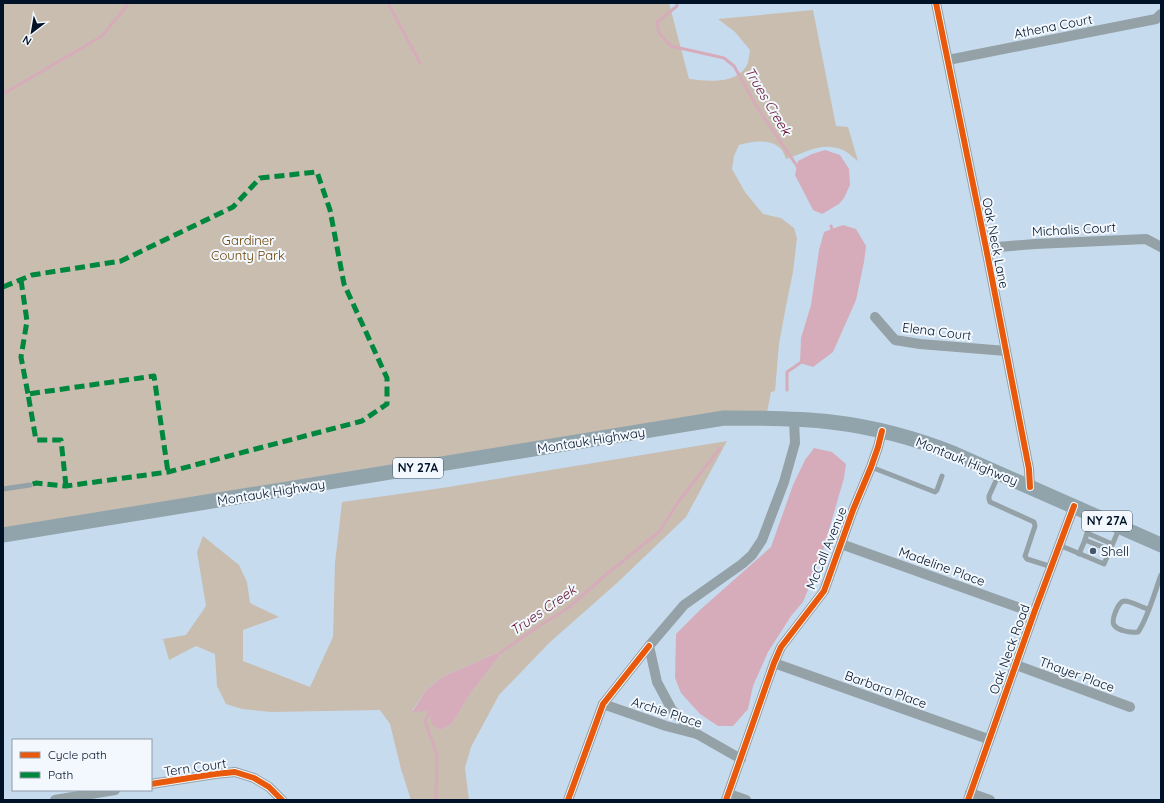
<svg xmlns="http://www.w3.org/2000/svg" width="1164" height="803" viewBox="0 0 1164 803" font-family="Quicksand,sans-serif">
	<rect width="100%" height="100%" fill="#c7dbee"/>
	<g fill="#c9bdb0" fill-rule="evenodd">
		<path d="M 3,3 L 669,3 L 689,79 C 708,81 736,85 747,65 C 749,61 749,54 750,50 L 735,32 L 718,19 L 813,10 L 836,126 L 848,127 L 858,161 C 853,158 848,152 843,150 C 821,141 805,153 786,159 C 785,157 784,153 782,150 C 772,138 753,141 739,145 L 734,156 L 732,169 L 745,192 L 763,214 L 781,218 L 794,228 L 797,238 L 793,272 L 786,306 L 779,344 L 775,391 L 771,392 L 766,418 L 3,535 Z"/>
		<path d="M 727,441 L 686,517 L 617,583 L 549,643 L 499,695 L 471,747 L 465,768 L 469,800 L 411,800 L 401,769 L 390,724 L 380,710 L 271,712 L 242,709 L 226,704 L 217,686 L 215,654 L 196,646 L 169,660 L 163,639 L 186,635 L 206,606 L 197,552 L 203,536 L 239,565 L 247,582 L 250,603 L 279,617 L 243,630 L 243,661 L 310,687 L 333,637 L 335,563 L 342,502 L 442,488 ZM 504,650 L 468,697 L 454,721 L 449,726 L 441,730 L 431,718 L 429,711 L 412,711 L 427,689 L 444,676 Z"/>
	</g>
	<g fill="#d6acba">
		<polygon points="825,150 840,155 849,169 850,185 844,198 839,204 822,214 813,210 795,175 798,161 812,154"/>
		<polygon points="843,225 856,229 866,246 864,262 856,300 833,352 813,367 800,363 801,338 811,305 819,250 824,232"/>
		<polygon points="814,448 832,452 846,464 844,478 820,561 803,602 791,616 768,652 753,686 748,709 733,726 718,726 700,714 681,693 675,678 676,634 701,609 771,547 793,485 805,460"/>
		<polygon points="504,650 468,697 454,721 449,726 441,730 432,725 429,711 412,712 427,689 444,676"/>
	</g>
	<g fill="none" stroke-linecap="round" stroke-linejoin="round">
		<g stroke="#d6acba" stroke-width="3">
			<polyline points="388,3 420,63"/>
			<polyline points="677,3 677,6 657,22 659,33 671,46 724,58 734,66 757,107 799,169"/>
			<polyline points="3,94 102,36 129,3"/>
			<polyline points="831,226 833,232"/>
			<polyline points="787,390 787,372 800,363 803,360"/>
			<polyline points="501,652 536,628 568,608 608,573 659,532 679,501 720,448"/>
			<polyline points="431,710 425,721 437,755 436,800"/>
		</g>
		<g stroke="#94a1a6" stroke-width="5">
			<polyline points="871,467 935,492 937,490 942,476"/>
			<polyline points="999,474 989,496 989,499 990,502 1034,522 1035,526 1025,556 1027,559 1052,567"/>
			<polyline points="3,489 30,485"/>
			<polyline points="1085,540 1087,533 1112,544"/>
			<polyline points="1059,545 1104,564 1119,529"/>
			<polyline points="1079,554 1085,540 1110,550"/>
			<path d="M 1148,609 C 1141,607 1131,601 1124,601 C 1118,602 1111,620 1114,625 C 1118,631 1132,633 1138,632 C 1148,618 1155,591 1161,575"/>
		</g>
		<g stroke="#94a1a6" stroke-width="10">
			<polyline points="936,3 986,248 1029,469 1030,487"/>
			<polyline points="948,60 1156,19 1161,14"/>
			<polyline points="986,248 1035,244 1146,239 1161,247"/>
			<polyline points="875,317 895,340 920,344 1006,351"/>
			<polyline points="841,544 1034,613"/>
			<polyline points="774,663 988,739"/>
			<polyline points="1016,665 1130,707"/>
			<polyline points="603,704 666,726 697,734 741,759"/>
			<polyline points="697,734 672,710 657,682 649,646 684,605 742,564 752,555 762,540 784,482 795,443 794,419"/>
			<polyline points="151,784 215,774 235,772 254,778 269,787 282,800"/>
			<polyline points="970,793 990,800"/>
			<polyline points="729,794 746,800"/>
			<polyline points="55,800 115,790"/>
			<polyline points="568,800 603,704 649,646"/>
			<polyline points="726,800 774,663 781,647 824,591 853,510 871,467 878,447 882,431"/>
			<polyline points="968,800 1034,613 1074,506"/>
		</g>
		<path stroke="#91a4ac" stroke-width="15" d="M 3,535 L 724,418 C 760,418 796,418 831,422 C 874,427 915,438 955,454 L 1161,545"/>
		<g stroke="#00873e" stroke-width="5" stroke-dasharray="10 5" stroke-linecap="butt">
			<polyline points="21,280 27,321 21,357 28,394"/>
			<polyline points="3,287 32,275 121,261 233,207 260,178 317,172 330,210 344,284 387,378 387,404 362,421 168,472 66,486 36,483 30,485"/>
			<polyline points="66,486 61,440 36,440 28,394 154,376 168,472"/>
		</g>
		<g stroke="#f2f8fe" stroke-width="8">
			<g id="cycleway">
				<polyline points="936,3 986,248 1029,469 1030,487"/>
				<polyline points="151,784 215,774 235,772 254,778 269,787 282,800"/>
				<polyline points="568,800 603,704 649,646"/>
				<polyline points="726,800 774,663 781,647 824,591 853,510 871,467 878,447 882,431"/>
				<polyline points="968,800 1034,613 1074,506"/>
			</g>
		</g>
		<use href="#cycleway" stroke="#e8590c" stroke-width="6"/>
	</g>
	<circle fill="#46586d" stroke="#f2f8fe" stroke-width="1.5" cx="1093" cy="551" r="4"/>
	<g text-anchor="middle" stroke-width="4" stroke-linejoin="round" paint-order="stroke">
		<g fill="#f2f8fe" stroke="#495768" stroke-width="1">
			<rect x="393" y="458" width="50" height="20" rx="3"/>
			<rect x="1082" y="511" width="50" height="20" rx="3"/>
		</g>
		<g font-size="12" font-weight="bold" fill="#001227">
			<text x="418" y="472">NY 27A</text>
			<text x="1107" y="525">NY 27A</text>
		</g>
		<g font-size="13" fill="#001227" stroke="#f2f8fe">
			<text transform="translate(1053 26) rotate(-11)" y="5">Athena Court</text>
			<text transform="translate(1074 229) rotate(-3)" y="5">Michalis Court</text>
			<text transform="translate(996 243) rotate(79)" y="5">Oak Neck Lane</text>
			<text transform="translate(937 331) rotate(7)" y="5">Elena Court</text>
			<text transform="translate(591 440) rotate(-9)" y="5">Montauk Highway</text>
			<text transform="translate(967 461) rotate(22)" y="5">Montauk Highway</text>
			<text transform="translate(271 492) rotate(-9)" y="5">Montauk Highway</text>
			<text transform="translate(826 548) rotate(-68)" y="5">McCall Avenue</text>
			<text transform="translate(942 566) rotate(20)" y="5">Madeline Place</text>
			<text transform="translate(1009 649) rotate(-70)" y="5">Oak Neck Road</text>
			<text transform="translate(1077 674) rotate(20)" y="5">Thayer Place</text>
			<text transform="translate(886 689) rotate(20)" y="5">Barbara Place</text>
			<text transform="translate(667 712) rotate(18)" y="5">Archie Place</text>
			<text transform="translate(195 767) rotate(-8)" y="5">Tern Court</text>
		</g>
		<g font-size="13" fill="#6c4000" stroke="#f2f8fe">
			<text x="248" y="245">Gardiner<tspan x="248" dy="15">County Park</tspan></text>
		</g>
		<g font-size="13" fill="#001227" stroke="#f2f8fe" text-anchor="start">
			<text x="1101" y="556">Shell</text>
		</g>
		<g font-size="14" font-style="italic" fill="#66152e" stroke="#f2f8fe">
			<text transform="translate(768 101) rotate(59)" y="5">Trues Creek</text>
			<text transform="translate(543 610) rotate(-35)" y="5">Trues Creek</text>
		</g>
	</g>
	<rect width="1164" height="803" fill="none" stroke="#001227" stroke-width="8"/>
	<rect x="12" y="739" width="140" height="52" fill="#f2f8fe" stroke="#919ca8"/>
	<rect x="20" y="752" width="20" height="6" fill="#e8590c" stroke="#919ca8"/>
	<text x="48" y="759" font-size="12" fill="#001227">Cycle path</text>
	<rect x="20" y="772" width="20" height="6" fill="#00873e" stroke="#919ca8"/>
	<text x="48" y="779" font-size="12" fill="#001227">Path</text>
	<g transform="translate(32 32) rotate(211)" stroke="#f2f8fe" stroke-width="3" paint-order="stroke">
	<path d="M0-3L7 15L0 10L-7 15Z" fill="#001227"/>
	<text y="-6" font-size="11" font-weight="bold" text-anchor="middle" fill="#001227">N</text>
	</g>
</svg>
